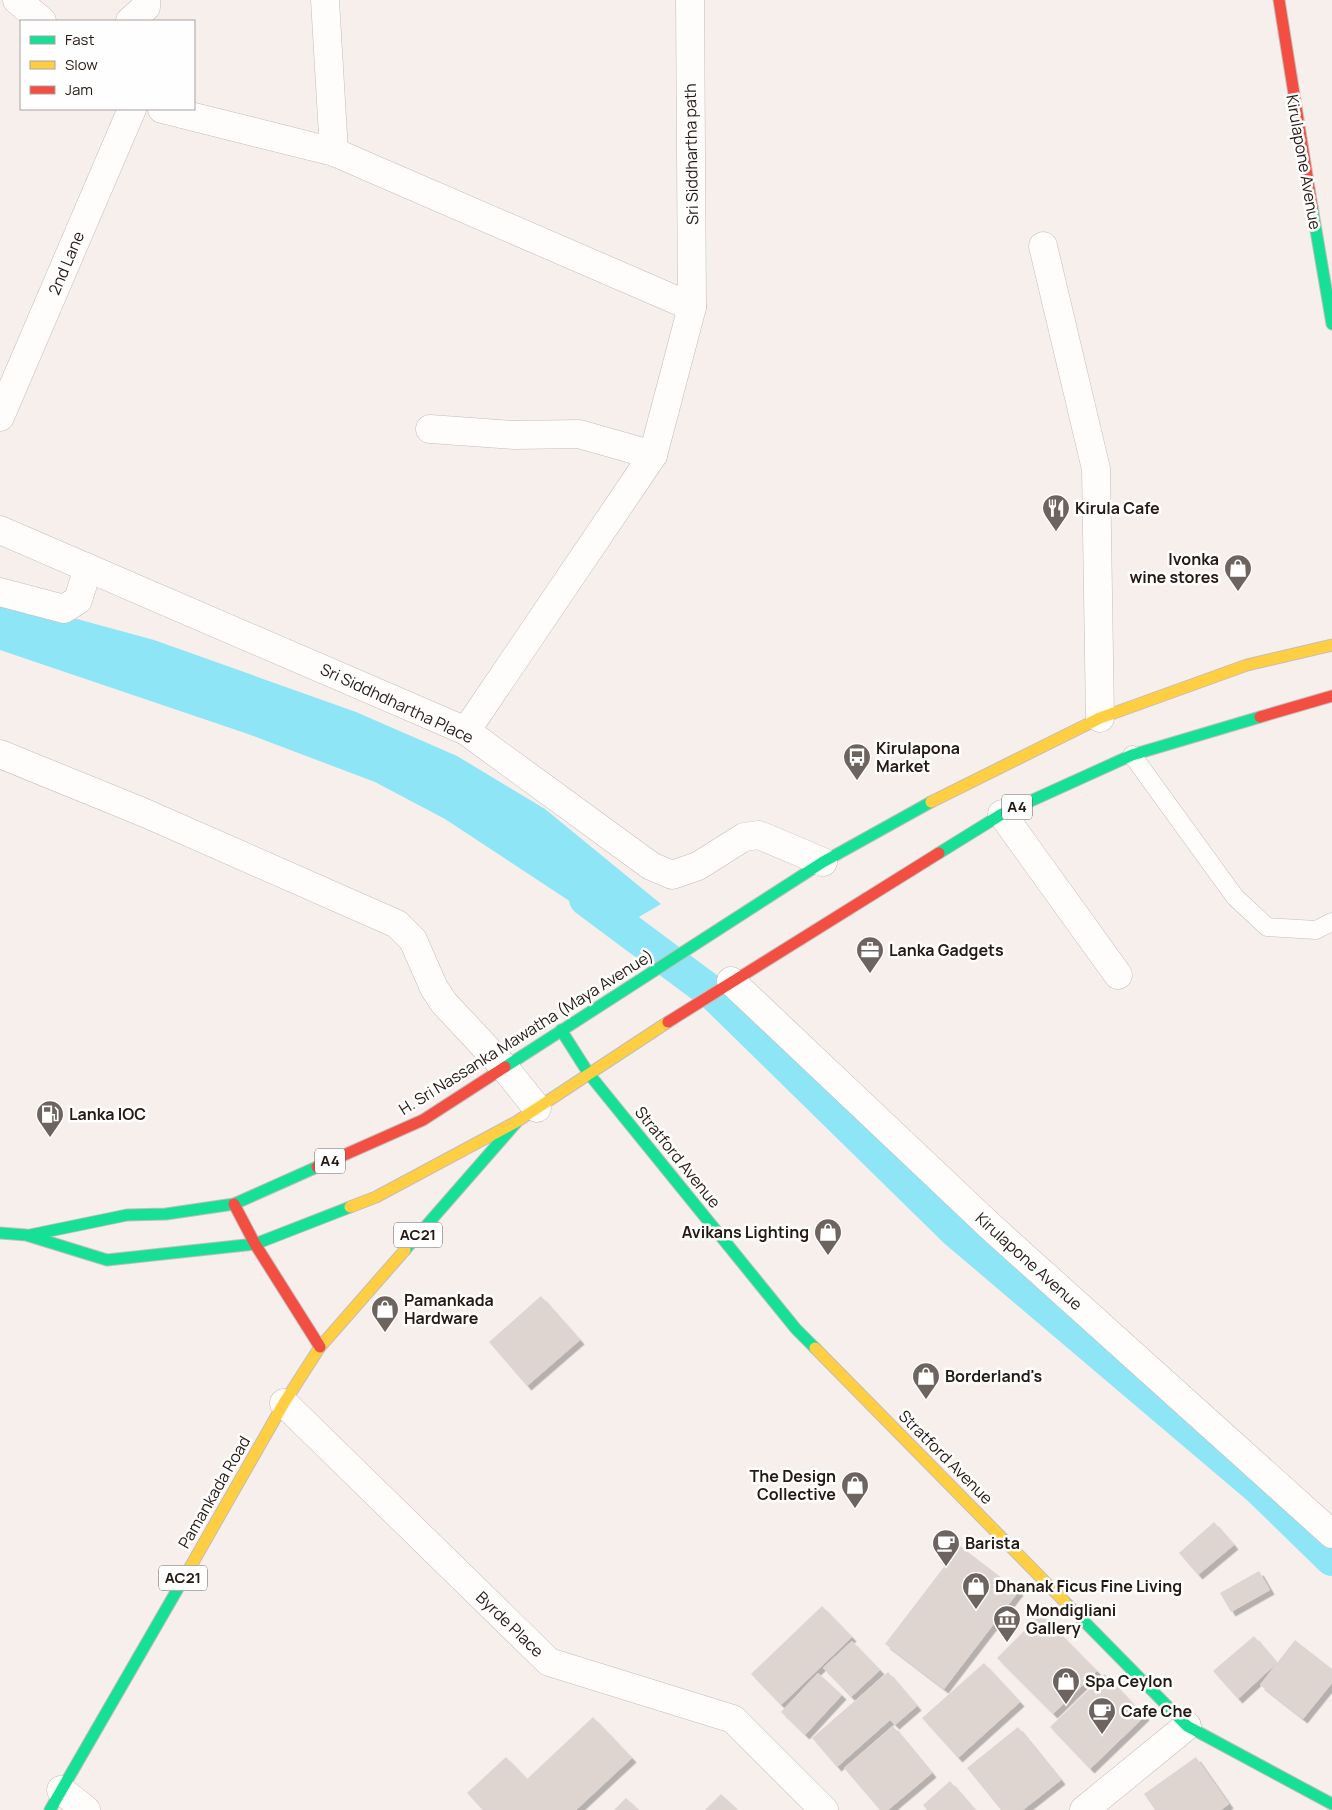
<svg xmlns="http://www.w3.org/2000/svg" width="1332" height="1810" viewBox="0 0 1332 1810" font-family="Manrope,sans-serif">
	<defs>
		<filter id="shadow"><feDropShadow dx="4.5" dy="4.5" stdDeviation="0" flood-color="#0004"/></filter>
	</defs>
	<rect width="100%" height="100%" fill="#f7efec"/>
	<polygon fill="#8de5f6" points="0,598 154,640 356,712 457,756 545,809 661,904 615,931 445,819 375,782 248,734 0,650"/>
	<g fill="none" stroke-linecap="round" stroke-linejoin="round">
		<polyline stroke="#8de5f6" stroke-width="34" points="586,899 715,995 956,1231 1259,1488 1332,1559"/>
	</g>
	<g fill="#dfd5d0" filter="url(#shadow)">
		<polygon points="541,1296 580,1340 527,1386 489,1342"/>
		<polygon points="1214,1522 1234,1545 1198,1575 1179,1553"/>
		<polygon points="960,1546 1019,1591 944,1689 885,1644"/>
		<polygon points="1259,1571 1270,1590 1231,1612 1220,1593"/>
		<polygon points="822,1606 852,1637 781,1705 751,1674"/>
		<polygon points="1041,1614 1097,1671 1053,1714 997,1658"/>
		<polygon points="1254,1636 1277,1663 1238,1699 1213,1671"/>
		<polygon points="1295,1640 1332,1669 1332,1683 1303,1719 1260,1685"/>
		<polygon points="852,1641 880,1670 851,1697 823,1668"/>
		<polygon points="984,1663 1020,1702 958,1758 922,1718"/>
		<polygon points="888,1672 917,1706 895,1725 890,1720 837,1767 812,1738"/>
		<polygon points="818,1673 842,1695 805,1735 781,1712"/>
		<polygon points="1105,1674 1145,1716 1090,1769 1050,1727"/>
		<polygon points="593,1717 632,1758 576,1810 483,1810 467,1793 506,1757 527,1779"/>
		<polygon points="893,1726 932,1773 888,1810 880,1810 844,1768"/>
		<polygon points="1018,1727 1061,1780 1023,1810 1001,1810 967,1768"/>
		<polygon points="1196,1757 1229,1804 1221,1810 1155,1810 1144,1794"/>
		<polygon points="950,1781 975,1810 927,1810 923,1805"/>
		<polygon points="721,1794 738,1810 705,1810"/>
		<polygon points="626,1798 639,1810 614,1810"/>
	</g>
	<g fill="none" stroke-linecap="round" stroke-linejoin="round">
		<g stroke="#c6bcb8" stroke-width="19">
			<polyline id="lane" points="1132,755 1235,897 1267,927 1316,930 1332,922"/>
		</g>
		<g stroke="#c6bcb8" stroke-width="29">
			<g id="street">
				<polyline points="17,0 42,21"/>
				<polyline points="325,0 334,152"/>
				<polyline points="690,0 692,307"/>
				<polyline points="130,21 146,7 146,0"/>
				<polyline points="162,109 334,152 692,307 653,455"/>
				<polyline points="1043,246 1096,469 1100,718"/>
				<polyline points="0,417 132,109"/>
				<polyline points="430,429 514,435 579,434 653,455 466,731"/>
				<polyline points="0,530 466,731 651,866 672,875 698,866 744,837 759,835 823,862"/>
				<polyline points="0,592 64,609 78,600 88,568"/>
				<polyline points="0,754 145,813 397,924 413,940 434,988 444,1003 504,1067 537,1108"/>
				<polyline points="1002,814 1118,975"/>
				<polyline points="731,981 991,1227 1332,1534"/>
				<polyline points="284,1403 549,1662 733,1719 824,1810"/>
				<polyline points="61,1790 86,1810"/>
				<polyline points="1084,1810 1187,1726"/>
			</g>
		</g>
		<g stroke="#c6bcb8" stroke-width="13">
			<g id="fast">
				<polyline points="1312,207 1332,324"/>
				<polyline points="939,853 1002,814 1132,755 1260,717"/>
				<polyline points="561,1030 589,1074 796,1329 815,1348"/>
				<polyline points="505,1067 823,862 931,802"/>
				<polyline points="0,1233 26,1235 107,1260 255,1244 350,1207"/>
				<polyline points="30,1235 127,1215 166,1214 234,1204 317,1167"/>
				<polyline points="405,1250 516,1123"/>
				<polyline points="1066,1603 1187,1726 1332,1804"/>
				<polyline points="50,1810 184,1578"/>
			</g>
		</g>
		<g stroke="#c6bcb8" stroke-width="13">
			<g id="slow">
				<polyline points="931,802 1100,718 1247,665 1332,645"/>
				<polyline points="350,1207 376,1197 516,1122 668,1022"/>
				<polyline points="815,1348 1066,1603"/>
				<polyline points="184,1578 284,1403 320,1347 405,1250"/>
			</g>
		</g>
		<g stroke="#c6bcb8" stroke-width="13">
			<g id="jam">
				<polyline points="1279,0 1312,207"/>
				<polyline points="1260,717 1332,696"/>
				<polyline points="668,1022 939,853"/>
				<polyline points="317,1167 423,1120 505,1067"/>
				<polyline points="234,1204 255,1244 320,1347"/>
			</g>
		</g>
		<use href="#lane" stroke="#fefdfc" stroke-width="18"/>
		<use href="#street" stroke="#fefdfc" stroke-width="28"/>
		<use href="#fast" stroke="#16e098" stroke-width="11"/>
		<use href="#slow" stroke="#ffcf43" stroke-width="11"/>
		<use href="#jam" stroke="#f24e42" stroke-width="11"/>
	</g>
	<defs>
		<g id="restaurant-pin" transform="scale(1.4375)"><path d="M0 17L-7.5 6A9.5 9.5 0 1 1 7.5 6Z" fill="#6e645f" stroke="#fefefe"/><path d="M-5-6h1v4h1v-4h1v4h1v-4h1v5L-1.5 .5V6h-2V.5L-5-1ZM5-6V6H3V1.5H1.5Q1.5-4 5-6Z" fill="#fff"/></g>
		<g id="shop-pin" transform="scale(1.4375)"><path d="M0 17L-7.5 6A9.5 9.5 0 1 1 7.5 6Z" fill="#6e645f" stroke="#fefefe"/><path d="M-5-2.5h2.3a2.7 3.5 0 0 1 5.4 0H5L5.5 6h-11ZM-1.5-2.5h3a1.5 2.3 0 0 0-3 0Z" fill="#fff"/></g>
		<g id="bus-pin" transform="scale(1.4375)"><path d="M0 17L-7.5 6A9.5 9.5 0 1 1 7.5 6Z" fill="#6e645f" stroke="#fefefe"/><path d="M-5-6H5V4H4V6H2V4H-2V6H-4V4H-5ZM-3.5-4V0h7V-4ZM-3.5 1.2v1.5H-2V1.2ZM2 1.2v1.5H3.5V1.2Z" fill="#fff"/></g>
		<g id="office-pin" transform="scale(1.4375)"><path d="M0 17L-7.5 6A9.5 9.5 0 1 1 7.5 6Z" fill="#6e645f" stroke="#fefefe"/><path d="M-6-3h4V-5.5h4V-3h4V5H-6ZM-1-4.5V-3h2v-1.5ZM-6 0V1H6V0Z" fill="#fff"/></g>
		<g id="fuel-pin" transform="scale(1.4375)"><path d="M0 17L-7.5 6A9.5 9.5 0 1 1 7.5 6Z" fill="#6e645f" stroke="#fefefe"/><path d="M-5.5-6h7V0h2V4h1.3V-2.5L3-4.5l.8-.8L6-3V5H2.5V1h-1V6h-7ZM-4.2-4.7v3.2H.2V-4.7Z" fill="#fff"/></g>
		<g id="cafe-pin" transform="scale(1.4375)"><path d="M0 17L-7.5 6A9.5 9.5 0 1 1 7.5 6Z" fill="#6e645f" stroke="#fefefe"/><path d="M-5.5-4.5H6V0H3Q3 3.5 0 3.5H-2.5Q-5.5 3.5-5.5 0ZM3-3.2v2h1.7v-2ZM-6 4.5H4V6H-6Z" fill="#fff"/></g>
		<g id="museum-pin" transform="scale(1.4375)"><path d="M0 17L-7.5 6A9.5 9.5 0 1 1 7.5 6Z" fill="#6e645f" stroke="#fefefe"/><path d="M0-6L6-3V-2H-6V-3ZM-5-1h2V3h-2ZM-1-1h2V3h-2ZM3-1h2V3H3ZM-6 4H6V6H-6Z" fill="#fff"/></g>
	</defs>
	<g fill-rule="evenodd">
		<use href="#restaurant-pin" x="1056" y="508"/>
		<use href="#shop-pin" x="1238" y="568"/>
		<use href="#bus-pin" x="857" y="757"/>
		<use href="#office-pin" x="870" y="950"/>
		<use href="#fuel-pin" x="50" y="1114"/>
		<use href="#shop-pin" x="828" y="1232"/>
		<use href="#shop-pin" x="385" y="1309"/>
		<use href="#shop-pin" x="926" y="1376"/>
		<use href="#shop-pin" x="855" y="1485"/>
		<use href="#cafe-pin" x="946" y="1543"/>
		<use href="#shop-pin" x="976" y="1586"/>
		<use href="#museum-pin" x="1007" y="1619"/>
		<use href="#shop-pin" x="1066" y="1681"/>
		<use href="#cafe-pin" x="1102" y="1711"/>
	</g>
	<g text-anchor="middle" stroke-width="5" stroke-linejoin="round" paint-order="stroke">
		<g fill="#fefefe" stroke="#665e5a" stroke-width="1">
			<rect x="1002" y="794.5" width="30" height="25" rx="4"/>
			<rect x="315" y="1148.5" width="30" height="25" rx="4"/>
			<rect x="394" y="1222.5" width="48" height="25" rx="4"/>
			<rect x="159" y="1565.5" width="48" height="25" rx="4"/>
		</g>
		<g font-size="15" font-weight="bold" fill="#251913">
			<text x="1017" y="812">A4</text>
			<text x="330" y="1166">A4</text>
			<text x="418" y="1240">AC21</text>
			<text x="183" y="1583">AC21</text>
		</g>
		<g font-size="16" fill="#251913" stroke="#fefefe">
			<text transform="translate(691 154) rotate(-91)" y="6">Sri Siddhartha path</text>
			<text transform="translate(1304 162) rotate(80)" y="6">Kirulapone Avenue</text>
			<text transform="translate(66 263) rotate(-67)" y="6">2nd Lane</text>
			<text transform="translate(397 703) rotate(25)" y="6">Sri Siddhdhartha Place</text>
			<text transform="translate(526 1032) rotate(-32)" y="6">H. Sri Nassanka Mawatha (Maya Avenue)</text>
			<text transform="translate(678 1157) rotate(51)" y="6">Stratford Avenue</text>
			<text transform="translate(1029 1261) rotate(42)" y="6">Kirulapone Avenue</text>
			<text transform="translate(946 1457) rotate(45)" y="6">Stratford Avenue</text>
			<text transform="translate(214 1492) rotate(-60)" y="6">Pamankada Road</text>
			<text transform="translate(510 1624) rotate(44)" y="6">Byrde Place</text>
		</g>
		<g font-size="16" font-weight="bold" fill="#251913" stroke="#fefefe" text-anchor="start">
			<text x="1075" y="514">Kirula Cafe</text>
			<text x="1219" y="565" text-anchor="end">Ivonka<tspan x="1219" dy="18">wine stores</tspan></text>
			<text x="876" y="754">Kirulapona<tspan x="876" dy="18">Market</tspan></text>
			<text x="889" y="956">Lanka Gadgets</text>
			<text x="69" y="1120">Lanka IOC</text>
			<text x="809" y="1238" text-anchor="end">Avikans Lighting</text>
			<text x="404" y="1306">Pamankada<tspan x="404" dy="18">Hardware</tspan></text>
			<text x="945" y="1382">Borderland's</text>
			<text x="836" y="1482" text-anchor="end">The Design<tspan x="836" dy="18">Collective</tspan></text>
			<text x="965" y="1549">Barista</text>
			<text x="995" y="1592">Dhanak Ficus Fine Living</text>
			<text x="1026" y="1616">Mondigliani<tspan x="1026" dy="18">Gallery</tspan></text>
			<text x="1085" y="1687">Spa Ceylon</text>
			<text x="1121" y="1717">Cafe Che</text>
		</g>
	</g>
	<rect x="20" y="20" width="175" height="90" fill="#fefefe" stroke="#a7a2a0"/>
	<rect x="30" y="36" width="25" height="8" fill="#16e098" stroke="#a7a2a0"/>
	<text x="65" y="45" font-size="15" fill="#251913">Fast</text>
	<rect x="30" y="61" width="25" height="8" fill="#ffcf43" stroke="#a7a2a0"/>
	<text x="65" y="70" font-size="15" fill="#251913">Slow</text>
	<rect x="30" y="86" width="25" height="8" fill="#f24e42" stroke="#a7a2a0"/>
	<text x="65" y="95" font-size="15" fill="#251913">Jam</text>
</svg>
